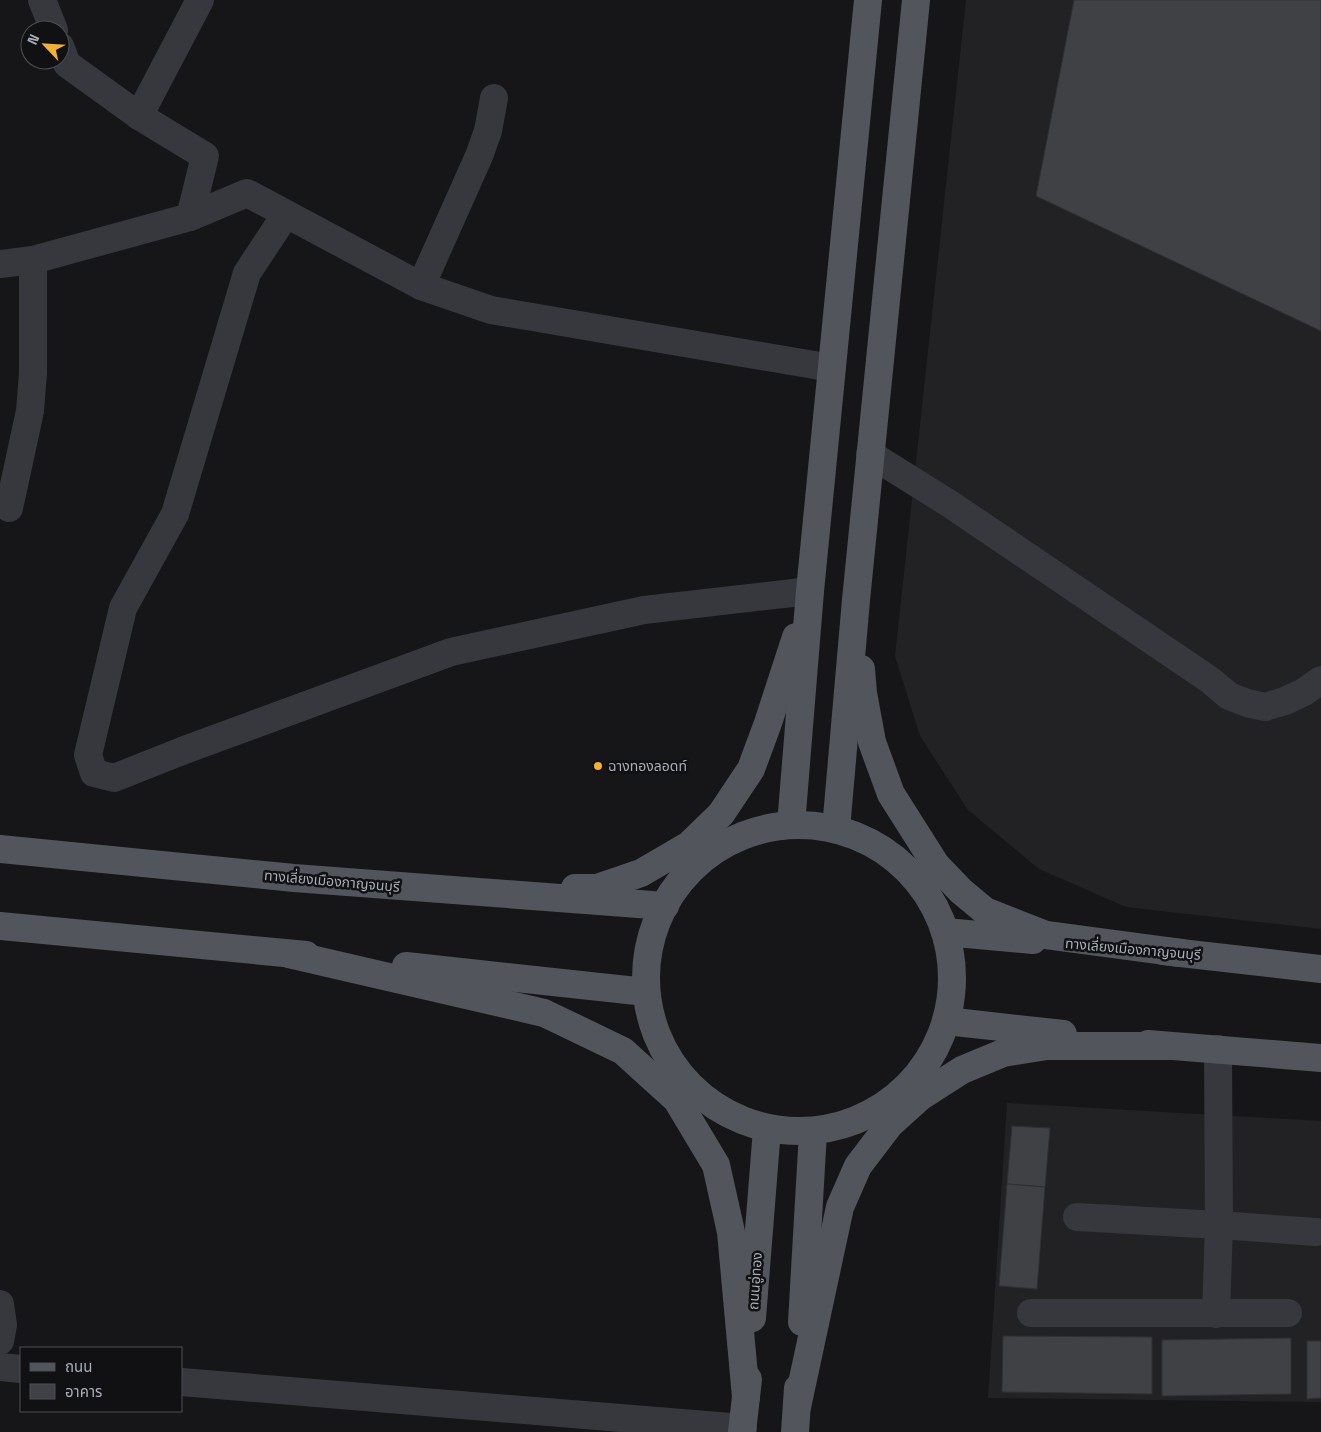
<svg xmlns="http://www.w3.org/2000/svg" width="1321" height="1432" viewBox="0 0 1321 1432" font-family="'Space Grotesk','Noto Sans Thai',sans-serif">
	<rect width="100%" height="100%" fill="#161618"/>
	<g fill="#222225">
		<polygon points="966,0 1321,0 1321,929 1126,907 1039,869 968,810 920,736 895,656"/>
		<polygon points="1007,1103 1321,1121 1321,1402 988,1398"/>
	</g>
	<g fill="#404145" stroke="#303034">
		<polygon points="1074,0 1321,0 1321,331 1036,196"/>
		<polygon points="1012,1126 1050,1128 1045,1187 1007,1184"/>
		<polygon points="1007,1184 1045,1187 1037,1289 999,1286"/>
		<polygon points="1003,1336 1152,1337 1152,1394 1002,1392"/>
		<polygon points="1291,1338 1291,1394 1162,1396 1162,1340"/>
		<polygon points="1307,1341 1321,1341 1321,1398 1307,1399"/>
	</g>
	<g fill="none" stroke-linecap="round" stroke-linejoin="round">
		<g stroke="#37383d" stroke-width="28">
			<polyline points="42,0 54,30"/>
			<polyline points="60,46 67,64 139,116 205,156 190,217"/>
			<polyline points="139,116 200,0"/>
			<polyline points="286,214 247,273 175,514 123,608 88,755 94,773 114,778 182,751 451,652 644,610 810,591"/>
			<polyline points="0,264 33,260 190,217 247,193 421,286 491,310 832,368"/>
			<polyline points="421,286 479,156 488,131 494,98"/>
			<polyline points="870,454 950,504 1210,680 1229,696 1247,703 1265,707 1285,701 1304,692 1321,680"/>
			<polyline points="9,508 30,411 33,373 33,260"/>
			<polyline points="1077,1217 1219,1225 1316,1232"/>
			<polyline points="0,1304 3,1325 0,1341"/>
			<polyline points="1031,1313 1288,1313"/>
			<polyline points="1216,1314 1219,1225 1218,1049"/>
			<polyline points="0,1367 21,1369"/>
			<polyline points="181,1382 743,1428"/>
		</g>
		<g stroke="#53555c" stroke-width="28">
			<polyline points="861,669 863,693 872,742 891,794 936,865 961,891 985,911 1046,935 1181,953"/>
			<polyline points="791,825 810,591 868,0"/>
			<circle cx="799" cy="978" r="153"/>
			<polyline points="836,829 856,600 916,0"/>
			<polyline points="0,849 294,878 665,906"/>
			<polyline points="575,888 597,888 641,873 689,845 721,814 751,769 768,723 796,637"/>
			<polyline points="0,926 306,955"/>
			<polyline points="945,932 1033,940"/>
			<polyline points="1163,951 1321,969"/>
			<polyline points="289,954 544,1013 623,1051 677,1100 716,1165 731,1232 746,1397"/>
			<polyline points="406,966 646,992"/>
			<polyline points="946,1021 1063,1034"/>
			<polyline points="1148,1044 1321,1058"/>
			<polyline points="752,1318 767,1129"/>
			<polyline points="802,1322 813,1132"/>
			<polyline points="797,1407 840,1207 858,1166 890,1124 920,1097 962,1070 1003,1053 1047,1046 1166,1046"/>
			<polyline points="742,1432 748,1379"/>
			<polyline points="795,1432 798,1388"/>
		</g>
	</g>
	<circle fill="#f2b134" stroke="#111113" stroke-width="2" cx="598" cy="766" r="5"/>
	<g text-anchor="middle" stroke-width="5" stroke-linejoin="round" paint-order="stroke">
		<g font-size="14" fill="#a8adb8" stroke="#111113" text-anchor="start">
			<text x="608" y="771">ฉางทองลอดท์</text>
		</g>
		<g font-size="14" fill="#a8adb8" stroke="#111113">
			<text transform="translate(332 881) rotate(5)" y="5">ทางเลี่ยงเมืองกาญจนบุรี</text>
			<text transform="translate(1133 949) rotate(5)" y="5">ทางเลี่ยงเมืองกาญจนบุรี</text>
			<text transform="translate(755 1281) rotate(-86)" y="5">ถนนอู่ทอง</text>
		</g>
	</g>
	<rect x="20" y="1347" width="162" height="65" fill="#111113" stroke="#4d4f55"/>
	<rect x="30" y="1363" width="25" height="8" fill="#53555c" stroke="#4d4f55"/>
	<text x="65" y="1372" font-size="15" fill="#a8adb8">ถนน</text>
	<rect x="30" y="1384" width="25" height="15" fill="#404145" stroke="#4d4f55"/>
	<text x="65" y="1397" font-size="15" fill="#a8adb8">อาคาร</text>
	<g transform="translate(45 45) rotate(295)"><circle r="24" fill="#111113" stroke="#4d4f55"/>
	<path d="M0-4L9 19L0 12L-9 19Z" fill="#f2b134"/>
	<text y="-8" font-size="14" font-weight="bold" text-anchor="middle" fill="#a8adb8">N</text>
	</g>
</svg>
